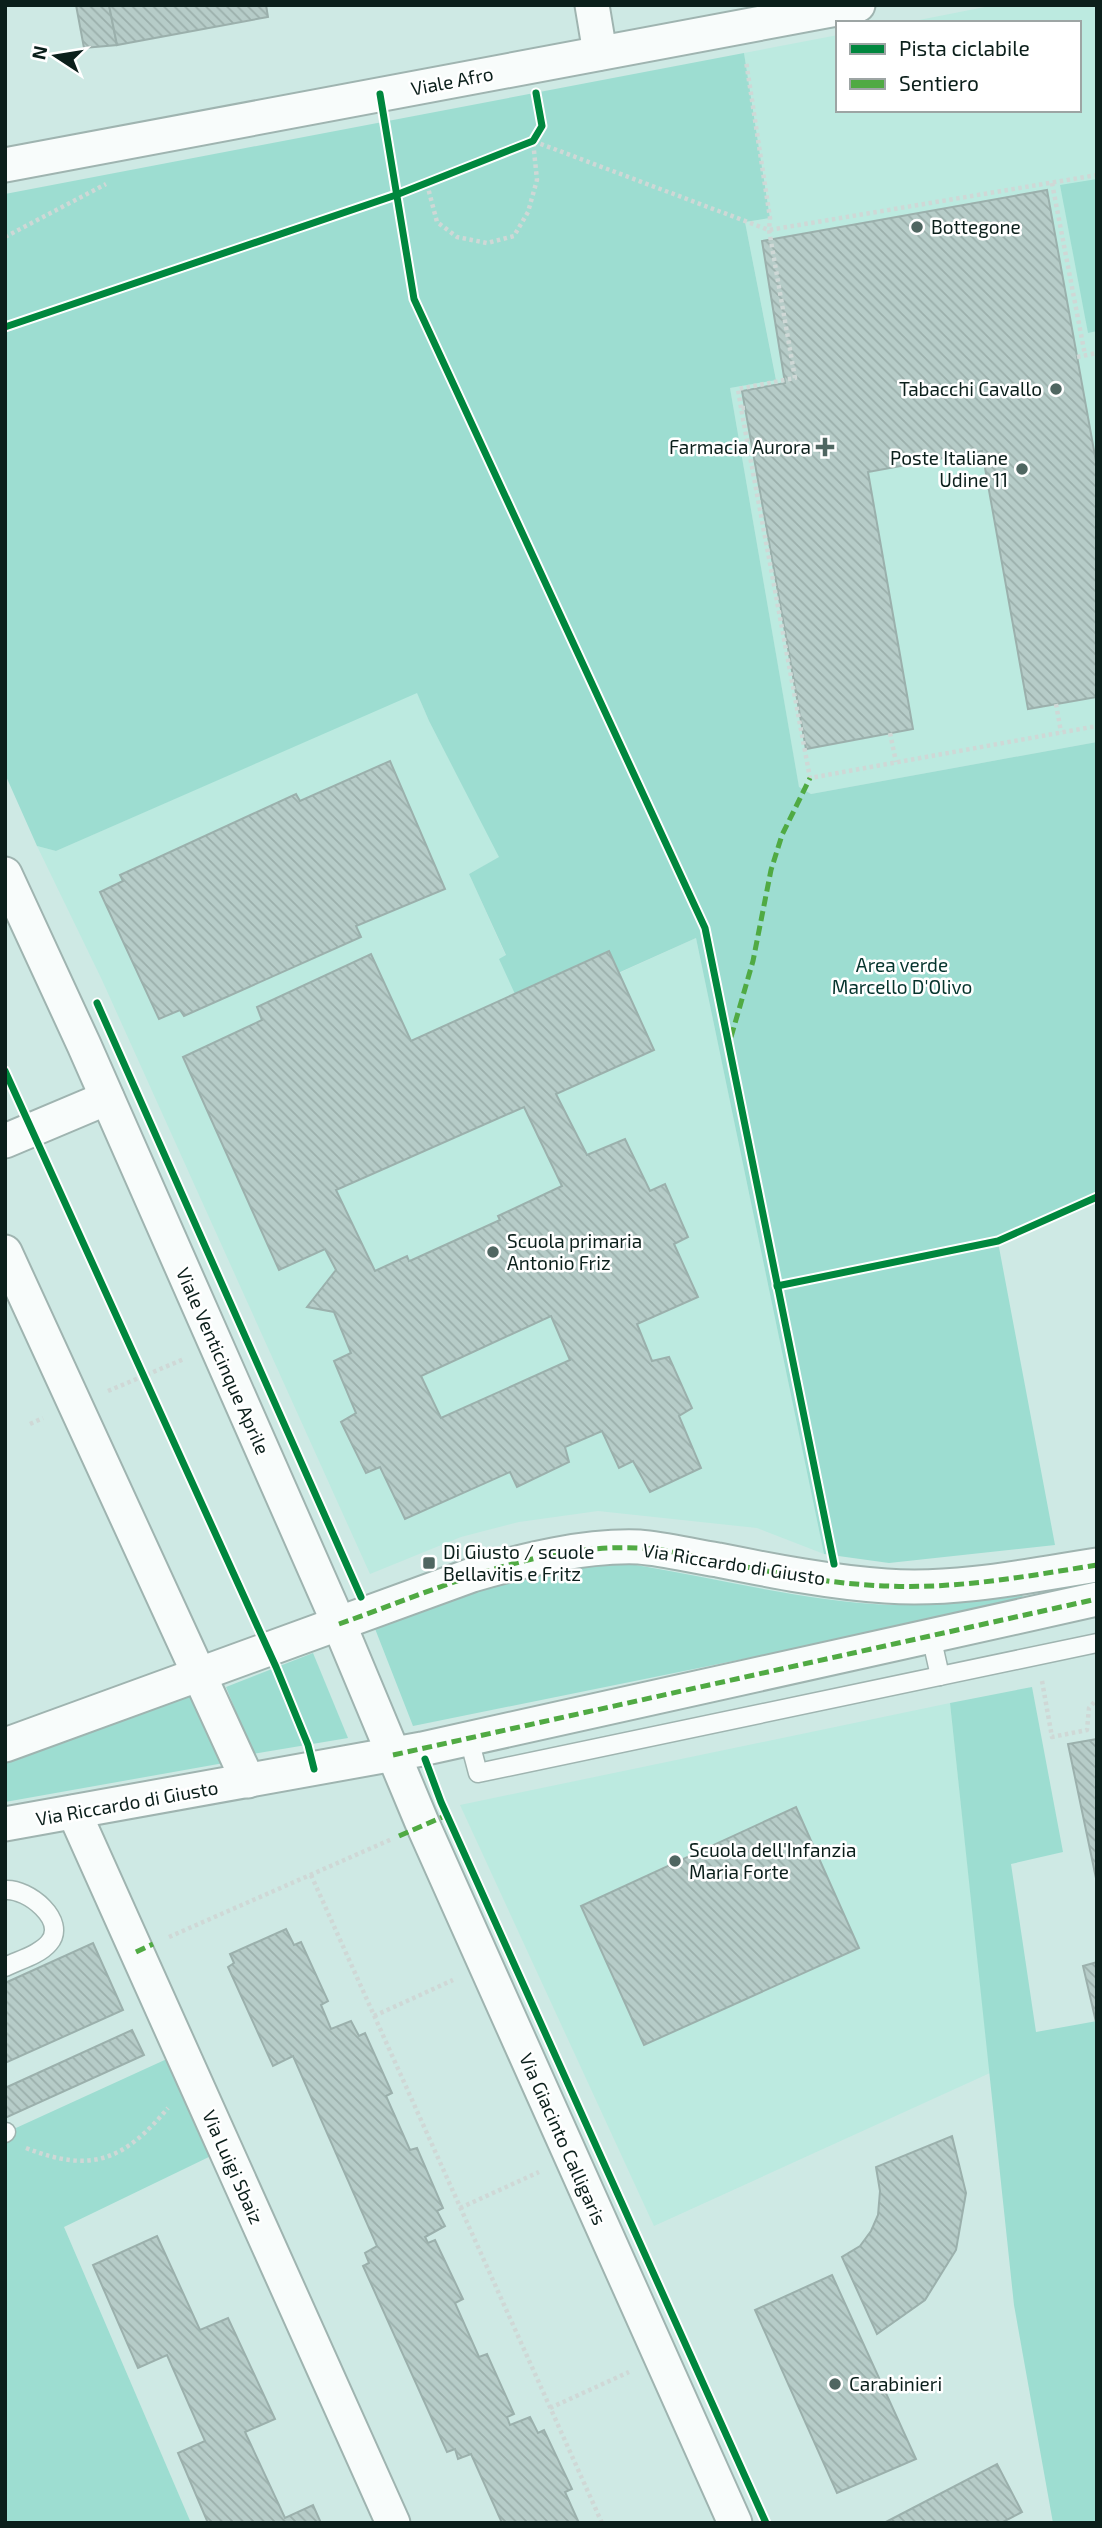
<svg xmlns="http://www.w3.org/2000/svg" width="1102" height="2528" viewBox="0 0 1102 2528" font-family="'Exo 2',sans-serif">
	<defs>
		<pattern id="building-back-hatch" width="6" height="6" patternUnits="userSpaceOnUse" patternTransform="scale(1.75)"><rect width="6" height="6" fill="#b6ccc8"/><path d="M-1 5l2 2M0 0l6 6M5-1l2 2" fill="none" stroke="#9bafab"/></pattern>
	</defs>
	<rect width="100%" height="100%" fill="#cee9e4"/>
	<g fill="#bceae0">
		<polygon points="995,5 1097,5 1097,742 811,794 799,788 730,388 776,379 745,222 770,218 744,53 838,35 838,110 1079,110 1079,23 904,23"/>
		<polygon points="417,692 429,721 500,857 469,874 506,956 500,959 609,951 619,973 696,938 824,1554 757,1528 598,1511 519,1522 461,1537 370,1574 102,980 37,846 56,851"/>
		<polygon points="950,1703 990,2073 654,2226 460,1805"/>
	</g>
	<g fill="#9dddd1">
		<polygon points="744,53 770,218 745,222 776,380 730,388 799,787 811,794 1097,742 1097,1197 998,1242 1055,1545 889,1563 824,1554 696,938 618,973 608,952 515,994 499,959 506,955 469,874 499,857 429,721 417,693 56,851 37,846 5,774 5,194"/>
		<polygon points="1097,179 1097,331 1088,333 1060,185"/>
		<path d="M 609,1563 L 636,1565 C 721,1579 803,1601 889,1605 C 933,1606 978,1597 1021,1591 L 1024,1602 L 413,1726 L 372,1621 L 542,1571 Z"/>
		<polygon points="313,1653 348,1738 253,1754 226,1687"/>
		<polygon points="1032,1687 1063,1852 1011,1864 1036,2032 1097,2021 1097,2523 1053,2523 1014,2305 950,1703"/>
		<polygon points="191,1694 224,1763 5,1802 5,1757"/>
		<polygon points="169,2058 213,2155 64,2227 191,2523 5,2523 5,2133"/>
	</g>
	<g fill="url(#building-back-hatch)" stroke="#9bb0ac" stroke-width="2" fill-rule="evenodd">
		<polygon points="76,5 109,5 117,45 84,48"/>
		<polygon points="109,5 266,5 268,17 117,45"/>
		<polygon points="1047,190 1097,467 1097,697 1028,709 982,451 868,472 913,729 806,749 742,391 785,383 762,241"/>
		<polygon points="390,761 445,889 356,926 361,937 184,1016 180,1010 159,1019 100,892 123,881 120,875 296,794 300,801"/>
		<path d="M 609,951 L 654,1050 L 556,1094 L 587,1155 L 625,1139 L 650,1191 L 665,1184 L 688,1237 L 674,1244 L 698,1297 L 637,1324 L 652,1361 L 669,1357 L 692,1408 L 679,1416 L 701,1468 L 650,1492 L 633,1461 L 619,1468 L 602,1431 L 565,1447 L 569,1462 L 517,1487 L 510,1472 L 405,1519 L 380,1467 L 366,1473 L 341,1422 L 356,1413 L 334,1361 L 351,1353 L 334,1312 L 307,1307 L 336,1270 L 325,1249 L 279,1270 L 183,1057 L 262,1020 L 257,1007 L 371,954 L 411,1041 ZM 524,1107 L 562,1186 L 498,1216 L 500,1220 L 412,1260 L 409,1261 L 407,1256 L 375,1271 L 336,1190 ZM 551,1316 L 570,1360 L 441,1418 L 421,1376 Z"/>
		<polygon points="1097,1739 1097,1883 1068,1744"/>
		<polygon points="796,1807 859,1948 644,2045 581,1906"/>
		<polygon points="286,1929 294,1945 301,1942 328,2001 321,2005 331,2029 351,2021 359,2036 365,2033 392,2093 386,2096 410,2150 417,2148 443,2208 437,2211 445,2226 425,2237 428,2243 435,2240 463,2299 455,2303 479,2357 487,2354 514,2414 507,2417 510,2425 530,2417 538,2433 544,2430 572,2489 565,2492 579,2523 502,2523 471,2454 458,2459 455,2449 447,2452 363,2266 369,2263 365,2253 377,2246 293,2056 273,2066 228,1967 234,1963 230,1954"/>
		<polygon points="93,1943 123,2010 5,2063 5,1983"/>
		<polygon points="1097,1962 1097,2021 1096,2022 1083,1966"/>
		<polygon points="132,2030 144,2055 5,2118 5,2088"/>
		<polygon points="952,2136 966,2193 956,2250 925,2300 877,2334 842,2257 860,2246 871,2231 878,2215 880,2191 876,2167"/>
		<polygon points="157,2236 200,2330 228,2318 275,2419 245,2432 285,2518 313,2505 321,2523 208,2523 178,2453 205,2441 167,2355 138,2368 93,2265"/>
		<polygon points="832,2275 916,2459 837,2493 755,2310"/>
		<polygon points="997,2464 1022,2512 1001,2523 884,2523"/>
	</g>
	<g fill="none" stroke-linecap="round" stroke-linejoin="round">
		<g stroke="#9fb4b0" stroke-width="21">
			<g id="service">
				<polyline points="931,1636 940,1676"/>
				<polyline points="469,1739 478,1773 1097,1643"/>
				<path d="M 5,1890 C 28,1888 68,1921 49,1943 C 39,1955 19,1960 5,1967"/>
				<polyline points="5,2133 6,2132"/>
			</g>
		</g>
		<g stroke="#9fb4b0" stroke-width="37">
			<g id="minor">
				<polyline points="592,5 600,53"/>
				<polyline points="5,165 858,5"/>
				<polyline points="5,874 84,1045 339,1624 423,1825 735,2523"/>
				<polyline points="5,1141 107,1098"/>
				<polyline points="5,1252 248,1781"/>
				<path d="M 5,1745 L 472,1575 C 525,1560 584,1545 639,1547 C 665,1549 692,1556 718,1560 C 773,1571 829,1582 886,1586 C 956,1591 1027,1576 1097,1565"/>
				<polyline points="74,1812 393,2523"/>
				<polyline points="5,1824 422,1749 1097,1599"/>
			</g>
		</g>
		<g stroke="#cfd8d6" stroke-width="4.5" stroke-dasharray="3.5 3.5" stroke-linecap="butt">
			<polyline points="1052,183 1085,355"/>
			<polyline points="427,184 437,222 457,237 487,243 514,236 528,212 537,180 533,141 769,230 1097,175"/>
			<polyline points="5,237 106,184"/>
			<polyline points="1077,357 1097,353"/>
			<polyline points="741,408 738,389 795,378 769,230 770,218 746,61"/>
			<polyline points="745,408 741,408 810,778 1097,726"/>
			<polyline points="1056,704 1061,732"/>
			<polyline points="890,733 896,762"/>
			<polyline points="108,1391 184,1359"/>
			<polyline points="30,1424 43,1418"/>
			<polyline points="1042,1681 1052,1737 1087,1730 1089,1708 1097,1699"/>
			<polyline points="311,1875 602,2523"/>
			<polyline points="169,1937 392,1839"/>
			<polyline points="374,2016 453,1980"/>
			<path d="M 26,2148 C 92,2174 124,2160 168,2108"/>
			<polyline points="460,2208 539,2172"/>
			<polyline points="550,2408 629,2372"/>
		</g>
		<use href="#service" stroke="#f8fcfb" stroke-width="18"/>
		<use href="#minor" stroke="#f8fcfb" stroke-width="33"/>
		<g stroke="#50aa43" stroke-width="5" stroke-dasharray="10 5" stroke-linecap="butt">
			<polyline points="731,1037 753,961 771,870 782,835 810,778"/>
			<path d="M 339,1624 C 442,1588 550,1536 662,1550 C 736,1564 813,1584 889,1586 C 959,1589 1028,1576 1097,1565"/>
			<polyline points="393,1755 1097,1599"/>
			<polyline points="399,1836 447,1815"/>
			<polyline points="136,1952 153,1944"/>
		</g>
		<g stroke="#fff" stroke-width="11">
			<g id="cycleway">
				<polyline points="380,94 414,299 705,928 834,1564"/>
				<polyline points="5,327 396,195 533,141 542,126 536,93"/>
				<polyline points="97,1003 361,1597"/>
				<polyline points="5,1071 276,1667 308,1745 314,1769"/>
				<polyline points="777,1286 998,1241 1097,1197"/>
				<polyline points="425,1759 441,1802 766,2523"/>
			</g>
		</g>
		<use href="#cycleway" stroke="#00873e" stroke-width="7"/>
	</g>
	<g fill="#4f6661" stroke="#fff" stroke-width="2.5">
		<circle cx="917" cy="227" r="7"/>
		<circle cx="1056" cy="389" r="7"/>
		<path d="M821.5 436.5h7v7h7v7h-7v7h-7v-7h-7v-7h7z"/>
		<circle cx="1022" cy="469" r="7"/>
		<circle cx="493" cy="1252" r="7"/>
		<rect x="422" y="1556" width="14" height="14" rx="3.5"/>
		<circle cx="675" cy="1861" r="7"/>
		<circle cx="835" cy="2384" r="7"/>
	</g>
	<g text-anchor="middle" stroke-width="5" stroke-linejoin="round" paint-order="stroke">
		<g font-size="19" fill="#0b1f1b" stroke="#fff">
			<text transform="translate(452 81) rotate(-11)" y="7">Viale Afro</text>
			<text transform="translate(223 1361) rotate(66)" y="7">Viale Venticinque Aprile</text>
			<text transform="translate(734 1564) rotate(9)" y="7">Via Riccardo di Giusto</text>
			<text transform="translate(127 1803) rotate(-10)" y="7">Via Riccardo di Giusto</text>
			<text transform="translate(563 2139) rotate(66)" y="7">Via Giacinto Calligaris</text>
			<text transform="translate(233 2167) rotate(66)" y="7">Via Luigi Sbaiz</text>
		</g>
		<g font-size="19" fill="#0b1f1b" stroke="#fff" text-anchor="start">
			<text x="931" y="234">Bottegone</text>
			<text x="1042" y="396" text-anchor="end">Tabacchi Cavallo</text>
			<text x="811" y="454" text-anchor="end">Farmacia Aurora</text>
			<text x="1008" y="465" text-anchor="end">Poste Italiane<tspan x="1008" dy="22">Udine 11</tspan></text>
			<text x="507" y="1248">Scuola primaria<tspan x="507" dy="22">Antonio Friz</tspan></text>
			<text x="443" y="1559">Di Giusto / scuole<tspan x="443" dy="22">Bellavitis e Fritz</tspan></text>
			<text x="689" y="1857">Scuola dell'Infanzia<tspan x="689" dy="22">Maria Forte</tspan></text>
			<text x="849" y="2391">Carabinieri</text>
		</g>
		<g font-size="19" fill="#05342d" stroke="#fff">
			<text x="902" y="972">Area verde<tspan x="902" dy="22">Marcello D'Olivo</tspan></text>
		</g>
	</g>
	<rect width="1102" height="2528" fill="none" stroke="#0b1f1b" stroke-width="14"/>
	<rect x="836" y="21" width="245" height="91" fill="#ffffff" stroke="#9da5a4" stroke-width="2"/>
	<rect x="850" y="44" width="35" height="10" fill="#00873e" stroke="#9da5a4" stroke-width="2"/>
	<text x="899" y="56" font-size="21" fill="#0b1f1b">Pista ciclabile</text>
	<rect x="850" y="79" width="35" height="10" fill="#50aa43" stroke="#9da5a4" stroke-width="2"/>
	<text x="899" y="91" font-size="21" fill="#0b1f1b">Sentiero</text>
	<g transform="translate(56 56) rotate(282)" stroke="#ffffff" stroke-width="5" paint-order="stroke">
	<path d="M0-5L12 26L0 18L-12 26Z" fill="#0b1f1b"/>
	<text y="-10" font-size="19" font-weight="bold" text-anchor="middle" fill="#0b1f1b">N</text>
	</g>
</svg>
